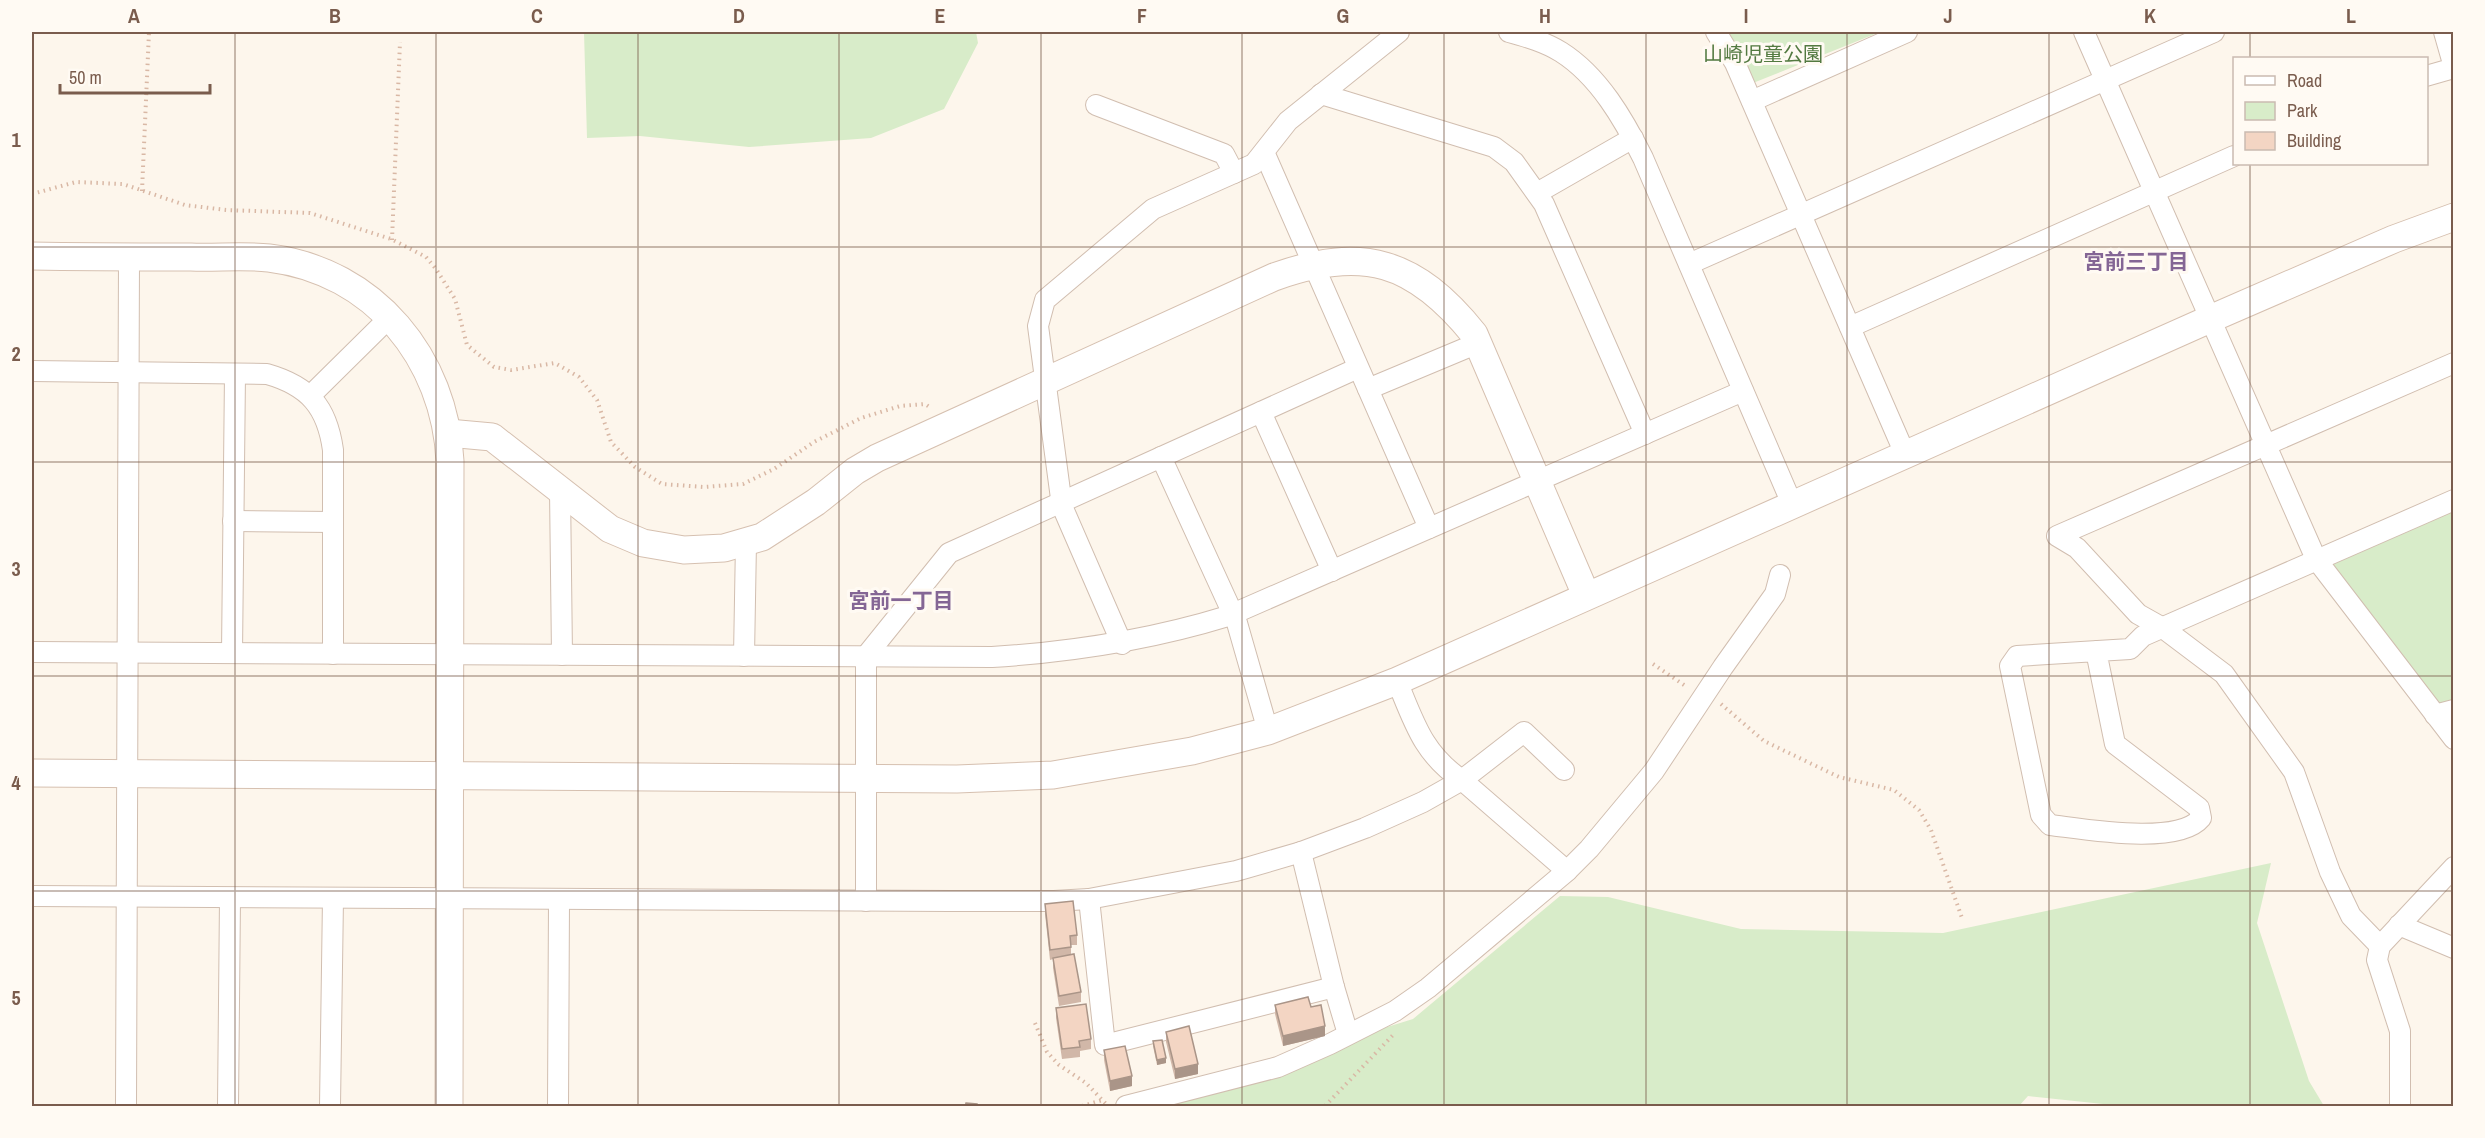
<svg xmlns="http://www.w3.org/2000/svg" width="2485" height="1138" viewBox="0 0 2485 1138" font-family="'Archivo Narrow','Noto Sans JP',sans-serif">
	<rect width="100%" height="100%" fill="#fdf6ec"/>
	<g fill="#d8ecc9">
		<polygon points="584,32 976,32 978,43 944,109 871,138 749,147 640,136 587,138"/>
		<polygon points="1723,32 1880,32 1753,83"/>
		<polygon points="2453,509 2453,702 2440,706 2333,571 2333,560"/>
		<polygon points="2271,863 2257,923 2309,1081 2324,1106 2122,1106 2028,1096 2019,1106 1157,1106 1170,1094 1413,1019 1560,896 1608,897 1741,929 1943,933"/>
	</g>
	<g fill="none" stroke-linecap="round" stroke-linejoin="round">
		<g stroke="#d1beb0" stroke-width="22">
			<g id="street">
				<path d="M 1509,32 C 1527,37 1545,42 1561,52 C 1599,76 1624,120 1643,158 L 1792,504"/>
				<polyline points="1716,32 1735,63 1905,454"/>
				<polyline points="2084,32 2316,559 2454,739"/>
				<polyline points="2444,32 2454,67"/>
				<polyline points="2426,76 2454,68"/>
				<polyline points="1321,94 1494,147 1514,162 1544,204 1645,434"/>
				<polyline points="1752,101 1907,32"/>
				<polyline points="1096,105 1224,154 1234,173"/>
				<polyline points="1264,152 1429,528"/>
				<polyline points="1537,193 1633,138"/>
				<polyline points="1689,264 2214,32"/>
				<polyline points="1850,327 2234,156"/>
				<path d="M 32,371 L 267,374 C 309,386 327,407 333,450 L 333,654"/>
				<polyline points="1368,389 1478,343"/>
				<polyline points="311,395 390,317"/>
				<polyline points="1261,412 1332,571"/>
				<polyline points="1161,457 1237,623 1268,731"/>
				<polyline points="560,490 562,655"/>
				<polyline points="233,521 333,522"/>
				<polyline points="1122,644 1062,506 1038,326 1045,300 1153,209 1254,164 1288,121 1399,32"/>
				<path d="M 2096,651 L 2115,744 L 2199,808 L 2201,818 C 2178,846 2084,829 2050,825 L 2041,815 L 2010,666 L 2017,656 L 2130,649 L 2143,636 L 2454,500"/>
				<path d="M 32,652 L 992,657 C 1073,652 1150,640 1228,616 L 1743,391"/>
				<polyline points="232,653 235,374"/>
				<polyline points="744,656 746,542"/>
				<path d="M 1397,681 C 1414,722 1423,754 1462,780 L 1567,871 L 1589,849 L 1654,771 L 1723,667 L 1775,594 L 1780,575"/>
				<polyline points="2435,715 2454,710"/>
				<polyline points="1301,852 1334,987 1348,1034"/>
				<polyline points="32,896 950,901 1054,901 1089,899 1236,871 1301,852 1365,828 1423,802 1462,780 1524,732 1564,770"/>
				<polyline points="1089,899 1105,1045 1334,987"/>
				<polyline points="866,901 866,656 949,553 1358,368"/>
				<polyline points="2399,925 2454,948"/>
				<polyline points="2380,946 2351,916 2330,872 2294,772 2224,674 2163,628 2138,614 2077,548 2057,536 2454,363"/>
				<polyline points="126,1106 129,257"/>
				<polyline points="228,1106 230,898"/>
				<polyline points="330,1106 333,898"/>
				<polyline points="558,1106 559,900"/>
				<polyline points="1126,1106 1278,1067 1330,1044 1395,1011 1428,988 1567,871"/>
				<polyline points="2400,1106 2400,1031 2377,960 2380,946 2454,867"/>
			</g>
		</g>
		<g stroke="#d6c0b0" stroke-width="29">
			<g id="secondary">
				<path d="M 32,256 C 85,257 138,257 191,257 C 217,258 244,255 269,258 C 375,271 445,359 450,461 L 449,1106"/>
				<path d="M 448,433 L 492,437 L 610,529 L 643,543 L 684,550 L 724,548 L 762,537 L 816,502 L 855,471 L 877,458 L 1274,277 C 1363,245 1415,261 1474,334 L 1586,595"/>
				<polyline points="32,773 957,779 1053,775 1192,751 1268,731 1397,681 2210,319 2394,239 2454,217"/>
			</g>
		</g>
		<g stroke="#d9b8a5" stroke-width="4" stroke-dasharray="1.5 4.5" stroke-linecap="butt">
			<polyline points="142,191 149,32"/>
			<polyline points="32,194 76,182 123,184 185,205 226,210 310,213 391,239 426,257 436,269 455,299 467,345 494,367 511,370 555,363 579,377 597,400 611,442 635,467 662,484 704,487 743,484 774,469 814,442 861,418 900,406 925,404 931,408"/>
			<polyline points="392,240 400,42"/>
			<polyline points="1653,664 1687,687"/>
			<polyline points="1721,704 1764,741 1839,777 1894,790 1919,810 1931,830 1962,918"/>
			<polyline points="1035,1023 1047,1052 1059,1065 1086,1083 1108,1106"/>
			<polyline points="1082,1106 1103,1100"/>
			<polyline points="1325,1106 1394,1034"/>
		</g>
		<use href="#street" stroke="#fff" stroke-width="20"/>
		<use href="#secondary" stroke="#fff" stroke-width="27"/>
	</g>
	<g fill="#d1b7a8">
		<polygon points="1045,904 1077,935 1077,945 1071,945 1071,955 1081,992 1081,1002 1059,1006 1053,968 1053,959 1050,960 1045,914"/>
		<polygon points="1275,1005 1311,1007 1325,1036 1283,1046 1275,1014"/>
		<polygon points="1056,1008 1091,1039 1091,1049 1080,1051 1080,1057 1062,1059 1056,1018"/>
		<polygon points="1166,1032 1198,1074 1175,1079 1166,1042"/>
		<polygon points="1153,1041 1166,1063 1157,1065 1153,1046"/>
		<polygon points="1104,1050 1132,1086 1110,1091 1104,1060"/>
	</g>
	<g fill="#aa9588">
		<polygon points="1325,1026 1325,1036 1283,1046 1283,1036"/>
		<polygon points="1166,1058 1166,1063 1157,1065 1157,1060"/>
		<polygon points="1198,1064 1198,1074 1175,1079 1175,1069"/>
		<polygon points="1132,1076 1132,1086 1110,1091 1110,1081"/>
	</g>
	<g fill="#f3d5c3" stroke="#aa9588" stroke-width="1.5">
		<polygon points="1073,901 1077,935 1070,936 1071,947 1050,950 1045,904"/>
		<polygon points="1074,954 1081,992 1059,996 1053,958"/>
		<polygon points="1308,997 1311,1007 1321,1005 1325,1026 1283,1036 1275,1005"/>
		<polygon points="1086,1004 1091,1039 1079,1041 1080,1047 1062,1049 1056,1008"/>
		<polygon points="1189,1026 1198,1064 1175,1069 1166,1032"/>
		<polygon points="1162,1040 1166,1058 1157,1060 1153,1041"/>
		<polygon points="1125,1046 1132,1076 1110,1081 1104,1050"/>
		<polygon points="966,1103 977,1104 977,1107 965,1107"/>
	</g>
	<path fill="none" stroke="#7a5c4d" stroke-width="1.5" stroke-opacity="0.55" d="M 235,32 L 235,1106M 436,32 L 436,1106M 638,32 L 638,1106M 839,32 L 839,1106M 1041,32 L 1041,1106M 1242,32 L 1242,1106M 1444,32 L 1444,1106M 1646,32 L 1646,1106M 1847,32 L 1847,1106M 2049,32 L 2049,1106M 2250,32 L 2250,58M 2250,164 L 2250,1106M 32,247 L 2454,247M 32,462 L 2454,462M 32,676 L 2454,676M 32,891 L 2454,891"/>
	<g text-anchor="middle" stroke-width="6" stroke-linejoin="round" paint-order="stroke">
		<g font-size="20" fill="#537a41" stroke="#fffaf3">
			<text x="1763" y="61">山崎児童公園</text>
		</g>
		<g font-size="21" font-weight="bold" fill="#846695" stroke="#fffaf3">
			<text x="2136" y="269">宮前三丁目</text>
			<text x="901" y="608">宮前一丁目</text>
		</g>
	</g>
	<rect width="2485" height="1138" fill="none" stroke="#fffaf3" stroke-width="66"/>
	<rect x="2233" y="57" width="195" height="108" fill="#fffaf3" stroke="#cabbb1" stroke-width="1.5"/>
	<rect x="2245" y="76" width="30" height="9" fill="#ffffff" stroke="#cabbb1" stroke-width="1.5"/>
	<text x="2287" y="87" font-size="18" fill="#7a5c4d">Road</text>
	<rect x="2245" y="102" width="30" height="18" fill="#d8ecc9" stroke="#cabbb1" stroke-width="1.5"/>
	<text x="2287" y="117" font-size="18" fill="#7a5c4d">Park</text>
	<rect x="2245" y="132" width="30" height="18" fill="#f3d5c3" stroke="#cabbb1" stroke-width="1.5"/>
	<text x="2287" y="147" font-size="18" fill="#7a5c4d">Building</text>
	<path d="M60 84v9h150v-9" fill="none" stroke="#7a5c4d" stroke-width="3"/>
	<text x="69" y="84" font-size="18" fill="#7a5c4d" stroke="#fffaf3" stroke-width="4.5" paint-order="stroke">50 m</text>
	<rect x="33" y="33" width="2419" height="1072" fill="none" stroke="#7a5c4d" stroke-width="2"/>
	<g font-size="20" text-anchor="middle" font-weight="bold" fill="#7a5c4d">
		<text x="134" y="23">A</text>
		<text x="335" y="23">B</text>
		<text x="537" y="23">C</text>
		<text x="739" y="23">D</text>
		<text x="940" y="23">E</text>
		<text x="1142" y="23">F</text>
		<text x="1343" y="23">G</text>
		<text x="1545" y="23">H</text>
		<text x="1746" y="23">I</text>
		<text x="1948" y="23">J</text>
		<text x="2150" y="23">K</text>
		<text x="2351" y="23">L</text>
		<text x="16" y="147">1</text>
		<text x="16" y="361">2</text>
		<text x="16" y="576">3</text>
		<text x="16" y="790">4</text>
		<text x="16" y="1005">5</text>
	</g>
</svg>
